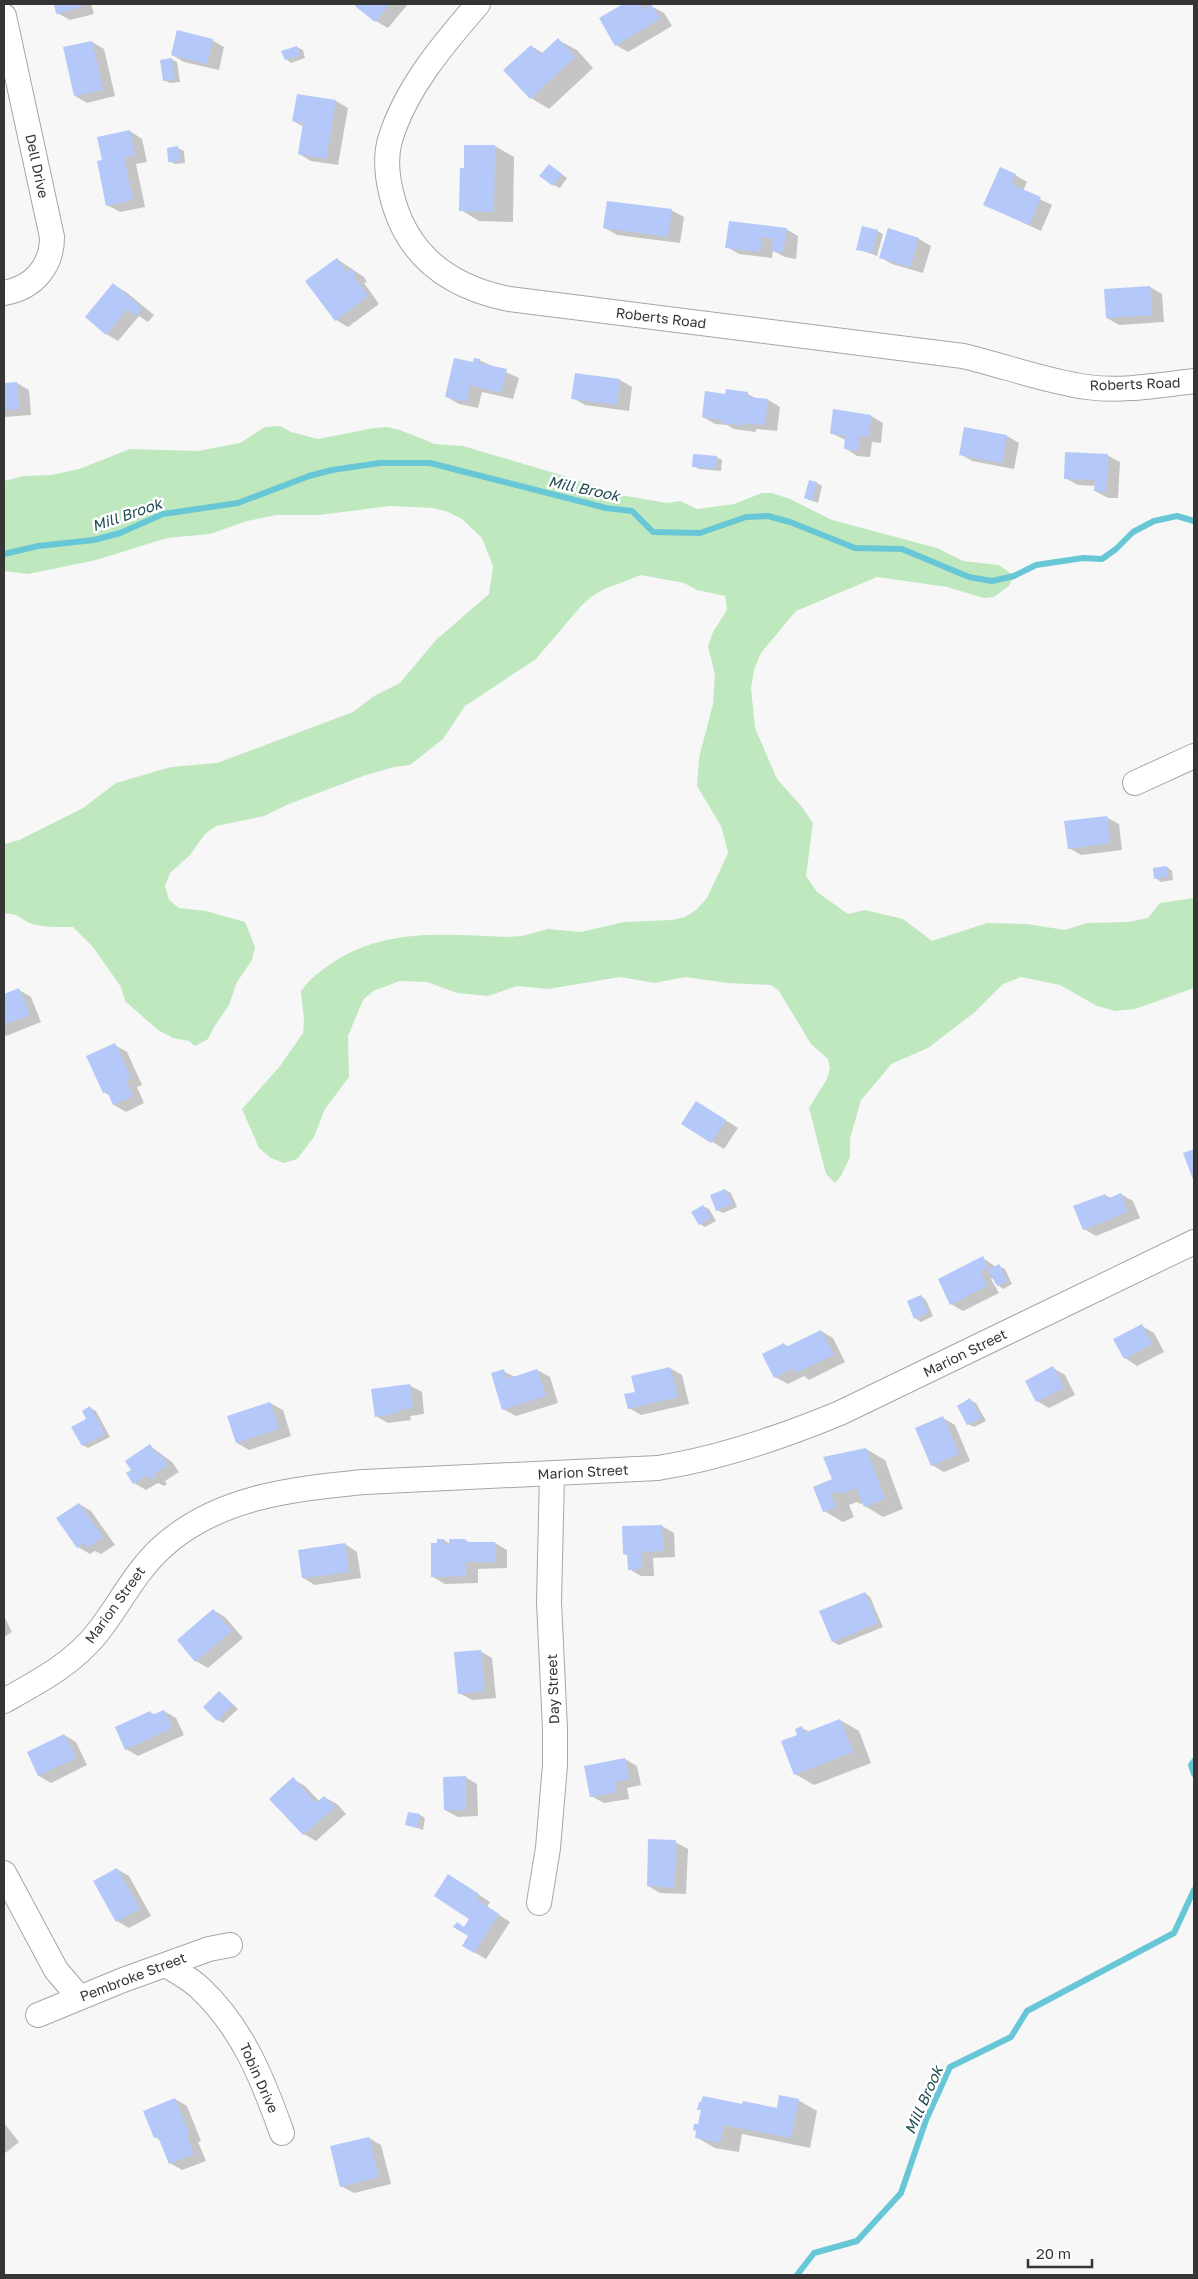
<svg xmlns="http://www.w3.org/2000/svg" width="1198" height="2279" viewBox="0 0 1198 2279" font-family="'Golos Text',sans-serif">
	<rect width="100%" height="100%" fill="#f7f7f8"/>
	<path fill="#bfe8bf" d="M 280,426 L 291,432 L 318,439 L 374,428 L 387,427 L 400,430 L 435,444 L 463,446 L 591,484 L 615,494 L 667,503 L 680,501 L 697,509 L 734,504 L 762,493 L 772,493 L 790,499 L 832,520 L 937,548 L 963,561 L 999,565 L 1014,576 L 1009,586 L 1002,591 L 994,597 L 984,598 L 947,587 L 877,577 L 796,611 L 761,653 L 754,670 L 751,688 L 755,728 L 777,779 L 802,807 L 813,823 L 806,876 L 817,892 L 848,914 L 865,910 L 903,919 L 932,941 L 987,923 L 1027,924 L 1065,930 L 1087,923 L 1128,922 L 1148,918 L 1160,903 L 1194,898 L 1194,988 L 1135,1009 L 1115,1011 L 1097,1006 L 1060,985 L 1021,977 L 1003,984 L 975,1012 L 928,1048 L 891,1064 L 885,1072 L 861,1100 L 850,1139 L 850,1157 L 841,1176 L 835,1183 L 826,1174 L 809,1108 L 827,1079 L 830,1068 L 828,1059 L 811,1044 L 779,991 L 771,985 L 728,983 L 685,977 L 655,983 L 620,977 L 548,989 L 517,986 L 488,996 L 457,993 L 427,982 L 400,981 L 373,991 L 363,1000 L 348,1036 L 349,1077 L 325,1109 L 314,1137 L 297,1159 L 284,1163 L 271,1158 L 259,1148 L 242,1109 L 280,1066 L 303,1033 L 304,1019 L 301,991 C 310,978 320,972 332,963 C 387,927 446,935 508,937 L 522,936 L 548,929 L 581,932 L 624,922 L 672,920 L 685,917 L 696,910 L 707,898 L 728,853 L 721,826 L 697,786 L 699,758 L 713,704 L 715,675 L 708,646 L 713,632 L 727,610 L 725,596 L 697,590 L 684,583 L 641,575 L 602,590 L 591,597 L 581,606 L 536,659 L 465,706 L 443,739 L 410,765 L 394,767 L 363,776 L 289,804 L 264,816 L 216,826 L 205,834 L 190,855 L 170,873 L 165,886 L 169,900 L 179,908 L 206,911 L 245,922 L 255,947 L 252,960 L 237,982 L 229,1005 L 214,1027 L 208,1039 L 195,1046 L 189,1041 L 173,1038 L 158,1030 L 125,1001 L 121,987 L 93,947 L 73,927 C 60,927 46,928 33,924 C 21,921 19,912 4,914 L 4,844 L 19,840 L 83,808 L 116,783 L 171,767 L 217,763 L 353,712 L 374,696 L 400,683 L 436,640 L 489,594 L 493,566 L 482,538 L 462,519 L 448,512 L 434,508 L 390,506 L 319,515 L 276,515 L 247,521 L 210,534 L 167,538 L 96,560 L 28,574 L 4,571 L 4,481 L 24,476 L 51,475 L 79,469 L 130,449 L 198,451 L 240,443 L 265,427 Z"/>
	<g fill="#0003">
		<polygon points="55,4 91,4 94,14 70,20 57,13"/>
		<polygon points="359,4 408,4 388,28 376,21 357,6"/>
		<polygon points="625,4 647,4 664,13 672,26 628,52 616,45 600,19"/>
		<polygon points="212,40 224,47 219,70 184,62 172,55"/>
		<polygon points="558,40 577,50 593,68 549,109 531,98 531,46 543,53"/>
		<polygon points="92,42 104,49 115,96 87,103 75,96"/>
		<polygon points="297,47 303,50 305,58 291,63 286,59"/>
		<polygon points="171,59 177,62 180,82 170,83 164,80"/>
		<polygon points="336,101 348,108 338,165 311,161 299,154 304,127 293,121"/>
		<polygon points="130,131 142,139 147,162 136,164 145,207 120,212 107,205 103,161"/>
		<polygon points="495,146 514,157 513,222 479,221 461,210 465,170"/>
		<polygon points="178,148 184,151 185,163 175,164 169,161"/>
		<polygon points="555,169 567,178 560,188 554,185"/>
		<polygon points="1015,175 1027,182 1023,191 1052,205 1041,231 985,205"/>
		<polygon points="671,210 684,217 680,243 617,235 605,228"/>
		<polygon points="786,229 798,236 796,259 785,257 773,251 772,258 739,254 727,247"/>
		<polygon points="889,230 919,239 931,246 923,273 892,264 880,257"/>
		<polygon points="877,231 883,234 877,256 858,249"/>
		<polygon points="337,259 364,277 367,282 364,283 379,304 348,327 336,320"/>
		<polygon points="114,285 126,292 154,315 148,322 139,316 118,341 106,334"/>
		<polygon points="1150,287 1162,294 1164,322 1119,325 1107,318"/>
		<polygon points="479,360 519,378 513,399 482,392 478,408 459,404 447,397"/>
		<polygon points="576,374 620,380 632,387 629,411 585,405 573,398"/>
		<polygon points="17,383 29,390 31,415 4,417 4,384"/>
		<polygon points="727,391 748,394 757,399 768,400 780,407 777,431 756,429 756,432 734,429 727,425 715,424 703,417 726,395"/>
		<polygon points="834,411 871,416 883,423 881,443 872,442 870,457 857,456 845,448 846,440 831,433"/>
		<polygon points="965,428 1007,436 1019,443 1014,469 972,461 960,454"/>
		<polygon points="1107,455 1120,462 1118,498 1108,498 1095,491 1096,486 1078,485 1065,478"/>
		<polygon points="716,457 722,460 721,471 699,469 694,466"/>
		<polygon points="817,483 822,486 818,503 806,498"/>
		<polygon points="1106,817 1119,824 1122,850 1081,855 1069,848"/>
		<polygon points="1167,867 1172,871 1173,880 1161,882 1155,878"/>
		<polygon points="19,990 31,997 41,1022 6,1036 4,1035 4,996"/>
		<polygon points="115,1045 127,1052 142,1085 137,1087 144,1103 126,1112 114,1105 110,1096 104,1092"/>
		<polygon points="708,1109 738,1128 724,1149 683,1124"/>
		<polygon points="725,1190 731,1193 737,1207 723,1213 717,1210"/>
		<polygon points="1121,1194 1133,1201 1140,1218 1096,1236 1084,1229 1105,1195 1111,1198"/>
		<polygon points="703,1206 709,1209 716,1221 705,1227 700,1224"/>
		<polygon points="983,1258 996,1267 999,1266 1005,1269 1012,1284 1003,1289 998,1285 994,1278 991,1279 999,1293 963,1311 951,1304"/>
		<polygon points="921,1296 926,1300 933,1316 921,1322 915,1318"/>
		<polygon points="1142,1326 1154,1333 1164,1352 1137,1366 1125,1358"/>
		<polygon points="821,1331 833,1338 845,1362 809,1380 804,1376 788,1384 775,1377 784,1344 789,1347"/>
		<polygon points="670,1368 682,1375 689,1404 641,1415 629,1408 636,1393"/>
		<polygon points="1053,1368 1065,1375 1075,1395 1049,1408 1037,1401"/>
		<polygon points="537,1370 550,1377 558,1403 516,1416 503,1409 503,1371 515,1377"/>
		<polygon points="409,1385 422,1392 424,1414 410,1416 411,1420 388,1423 376,1416"/>
		<polygon points="970,1400 976,1403 986,1421 974,1427 968,1424"/>
		<polygon points="270,1403 283,1410 291,1436 249,1450 237,1443"/>
		<polygon points="90,1408 96,1411 110,1437 88,1448 83,1445"/>
		<polygon points="943,1418 955,1425 970,1461 944,1472 932,1465"/>
		<polygon points="150,1446 172,1462 179,1472 165,1481 167,1484 164,1486 158,1483 146,1490 134,1483 133,1470"/>
		<polygon points="866,1449 885,1460 903,1509 883,1517 865,1506 863,1503 860,1504 857,1502 849,1505 854,1517 843,1522 824,1511 833,1480"/>
		<polygon points="79,1504 91,1511 115,1545 101,1554 95,1551 90,1554 78,1547"/>
		<polygon points="662,1526 674,1533 675,1557 653,1558 654,1576 641,1576 629,1569 629,1556 624,1554"/>
		<polygon points="444,1540 450,1544 465,1540 471,1543 495,1543 507,1550 507,1568 478,1569 478,1583 445,1584 433,1577 438,1544"/>
		<polygon points="345,1544 357,1552 361,1578 315,1585 303,1578 299,1551"/>
		<polygon points="865,1593 870,1597 883,1627 839,1645 833,1642"/>
		<polygon points="213,1610 225,1617 243,1638 208,1668 196,1661"/>
		<polygon points="4,1616 12,1632 4,1637"/>
		<polygon points="480,1651 492,1658 496,1698 472,1700 459,1693"/>
		<polygon points="220,1692 238,1709 223,1723 218,1720"/>
		<polygon points="164,1711 176,1718 184,1735 138,1756 126,1749 150,1712 155,1715"/>
		<polygon points="840,1720 859,1731 871,1763 814,1785 795,1774 798,1736 802,1728 810,1732"/>
		<polygon points="64,1735 76,1742 87,1765 51,1783 39,1776 28,1752"/>
		<polygon points="625,1759 637,1766 641,1785 627,1788 629,1799 604,1803 591,1796"/>
		<polygon points="465,1777 477,1784 478,1816 458,1817 445,1810"/>
		<polygon points="293,1779 305,1786 319,1801 324,1797 337,1804 346,1814 316,1841 304,1834"/>
		<polygon points="420,1815 425,1818 423,1830 406,1824"/>
		<polygon points="675,1842 688,1849 686,1894 660,1893 648,1886"/>
		<polygon points="117,1869 129,1876 151,1916 129,1928 117,1921"/>
		<polygon points="461,1883 490,1902 487,1907 510,1922 486,1959 474,1952 469,1936 464,1928 470,1918"/>
		<polygon points="175,2099 187,2106 201,2141 198,2142 206,2161 182,2170 170,2163 161,2141 155,2137"/>
		<polygon points="798,2100 817,2111 810,2148 742,2134 739,2152 715,2148 696,2137 702,2111 698,2109 743,2106 778,2109"/>
		<polygon points="4,2123 19,2142 4,2154"/>
		<polygon points="369,2138 381,2145 391,2184 354,2193 341,2186"/>
	</g>
	<g fill="none" stroke-linecap="round" stroke-linejoin="round">
		<g stroke="#67c7d6" stroke-width="6">
			<polyline points="4,554 38,546 94,540 120,533 163,514 238,503 309,476 332,470 380,463 430,463 606,508 632,511 653,532 700,533 746,517 768,516 790,522 855,548 902,549 969,577 992,581 1014,576 1036,565 1083,558 1102,559 1116,549 1133,532 1154,521 1177,516 1194,521"/>
			<polyline points="1194,1761 1191,1765 1194,1774"/>
			<polyline points="797,2275 814,2253 857,2241 901,2193 926,2120 950,2067 1011,2037 1027,2011 1174,1933 1194,1890"/>
		</g>
	</g>
	<g fill="#b4c8fa">
		<polygon points="54,4 81,4 82,7 56,14"/>
		<polygon points="357,4 390,4 375,22 355,6"/>
		<polygon points="623,4 641,4 644,9 651,4 660,19 615,46 599,18"/>
		<polygon points="177,30 213,39 207,64 171,55"/>
		<polygon points="558,38 575,57 530,99 503,70 531,45 540,55"/>
		<polygon points="92,41 103,90 74,96 63,47"/>
		<polygon points="297,46 300,55 285,60 281,51"/>
		<polygon points="172,58 175,79 163,81 160,60"/>
		<polygon points="297,94 336,100 326,159 298,154 303,123 292,121"/>
		<polygon points="130,130 135,155 124,158 133,200 106,206 97,161 102,160 97,137"/>
		<polygon points="464,145 495,145 494,212 459,211 460,168 464,168"/>
		<polygon points="178,146 180,161 168,162 167,148"/>
		<polygon points="549,164 562,174 553,186 539,176"/>
		<polygon points="1000,167 1016,174 1011,184 1041,197 1029,225 983,205"/>
		<polygon points="607,201 672,209 668,237 603,228"/>
		<polygon points="729,221 787,228 783,252 771,251 773,239 762,237 760,252 725,248"/>
		<polygon points="862,226 878,230 872,253 856,250"/>
		<polygon points="888,228 919,238 910,267 879,258"/>
		<polygon points="337,258 347,272 352,269 356,274 353,276 368,296 335,321 305,281"/>
		<polygon points="113,283 142,308 135,316 127,309 106,335 85,317"/>
		<polygon points="1150,286 1152,315 1106,318 1104,289"/>
		<polygon points="454,358 473,362 474,358 480,359 479,363 507,369 501,393 470,385 466,402 445,397"/>
		<polygon points="575,373 620,379 617,405 571,399"/>
		<polygon points="17,382 19,409 4,410 4,383"/>
		<polygon points="726,389 748,392 748,397 768,399 765,425 744,423 744,426 721,423 721,420 702,417 705,391 725,394"/>
		<polygon points="833,409 871,415 869,437 859,436 858,451 844,449 845,435 830,434"/>
		<polygon points="964,427 1007,435 1002,463 959,455"/>
		<polygon points="1065,452 1108,454 1106,492 1094,491 1095,480 1064,479"/>
		<polygon points="693,454 717,456 716,469 692,467"/>
		<polygon points="809,480 817,482 812,501 804,498"/>
		<polygon points="1107,816 1110,843 1068,849 1064,821"/>
		<polygon points="1167,866 1168,877 1154,879 1153,868"/>
		<polygon points="19,988 30,1015 4,1025 4,994"/>
		<polygon points="115,1043 131,1078 126,1080 133,1096 113,1105 107,1091 103,1093 86,1056"/>
		<polygon points="696,1101 726,1120 711,1143 681,1124"/>
		<polygon points="1194,1149 1194,1182 1183,1153"/>
		<polygon points="725,1189 732,1204 716,1211 710,1195"/>
		<polygon points="1121,1193 1128,1212 1083,1230 1073,1206 1105,1194 1107,1199"/>
		<polygon points="703,1205 711,1217 699,1225 691,1212"/>
		<polygon points="983,1256 988,1268 980,1272 987,1286 950,1305 938,1279"/>
		<polygon points="999,1264 1008,1281 997,1286 988,1270"/>
		<polygon points="921,1295 928,1313 914,1319 907,1301"/>
		<polygon points="1142,1324 1152,1344 1124,1359 1113,1339"/>
		<polygon points="821,1330 834,1355 796,1373 794,1368 774,1378 762,1354 784,1343 786,1347"/>
		<polygon points="1053,1366 1064,1388 1036,1402 1025,1381"/>
		<polygon points="670,1367 678,1397 628,1409 624,1394 635,1392 631,1376"/>
		<polygon points="504,1369 507,1379 537,1369 546,1396 502,1410 491,1373"/>
		<polygon points="410,1384 413,1408 398,1410 399,1413 375,1417 371,1389"/>
		<polygon points="970,1398 981,1418 967,1425 957,1406"/>
		<polygon points="270,1402 279,1429 236,1443 227,1416"/>
		<polygon points="90,1406 105,1434 82,1446 71,1427 86,1419 82,1411"/>
		<polygon points="943,1416 959,1454 931,1466 915,1428"/>
		<polygon points="150,1444 157,1455 160,1453 168,1465 154,1474 156,1477 151,1480 147,1475 133,1484 126,1473 131,1470 125,1461"/>
		<polygon points="866,1448 885,1499 864,1507 856,1488 840,1494 840,1491 831,1494 836,1507 823,1512 813,1487 832,1479 823,1457"/>
		<polygon points="79,1503 103,1537 87,1548 84,1543 77,1548 56,1518"/>
		<polygon points="662,1525 663,1551 641,1552 642,1569 628,1570 627,1554 623,1554 622,1526"/>
		<polygon points="437,1539 444,1539 444,1544 449,1544 449,1539 465,1539 466,1542 495,1542 496,1562 466,1562 466,1576 431,1577 431,1543 437,1543"/>
		<polygon points="345,1543 349,1572 302,1578 298,1550"/>
		<polygon points="865,1592 878,1623 832,1642 819,1611"/>
		<polygon points="213,1609 232,1631 195,1662 177,1640"/>
		<polygon points="481,1650 484,1691 458,1694 454,1652"/>
		<polygon points="219,1691 233,1705 217,1721 203,1707"/>
		<polygon points="164,1710 172,1728 125,1750 115,1727 150,1711 152,1715"/>
		<polygon points="840,1719 853,1752 794,1775 781,1741 797,1735 795,1729 802,1726 804,1733"/>
		<polygon points="64,1734 76,1758 38,1776 27,1752"/>
		<polygon points="625,1758 629,1779 615,1782 617,1792 590,1797 584,1766"/>
		<polygon points="466,1776 466,1810 444,1810 443,1777"/>
		<polygon points="293,1777 316,1803 324,1796 335,1807 303,1835 269,1799"/>
		<polygon points="408,1812 420,1814 417,1828 405,1825"/>
		<polygon points="648,1839 676,1840 674,1888 647,1886"/>
		<polygon points="117,1868 140,1909 116,1922 93,1881"/>
		<polygon points="448,1874 479,1894 476,1899 499,1914 474,1953 462,1946 468,1936 453,1927 457,1922 464,1927 469,1919 434,1896"/>
		<polygon points="779,2095 799,2099 791,2138 724,2125 720,2143 695,2138 696,2131 693,2130 694,2124 698,2124 701,2110 697,2110 699,2102 701,2102 703,2096 742,2104 743,2101 777,2108"/>
		<polygon points="175,2098 189,2134 187,2135 194,2154 169,2164 158,2137 154,2138 143,2111"/>
		<polygon points="369,2137 379,2177 340,2187 330,2146"/>
	</g>
	<g fill="none" stroke-linecap="round" stroke-linejoin="round">
		<g stroke="#a6a6a7" stroke-width="26">
			<g id="minor">
				<path d="M 478,4 C 444,43 405,89 390,140 C 385,157 387,175 391,192 C 405,255 449,287 509,299 L 963,356 C 1005,366 1045,381 1087,387 C 1121,392 1160,385 1194,381"/>
				<path d="M 4,16 L 52,237 C 52,267 33,288 4,293"/>
				<polyline points="1135,783 1194,756"/>
				<path d="M 4,1701 C 38,1682 73,1664 98,1632 C 119,1605 134,1574 159,1550 C 214,1497 292,1489 364,1482 L 658,1468 C 721,1458 782,1437 840,1413 L 1194,1242"/>
				<polyline points="4,1873 56,1970 79,1997"/>
				<polyline points="539,1903 548,1848 555,1765 555,1729 549,1602 552,1474"/>
				<path d="M 166,1965 C 177,1972 191,1979 201,1989 C 243,2029 263,2080 282,2133"/>
				<polyline points="38,2015 123,1980 209,1949 230,1945"/>
			</g>
		</g>
		<use href="#minor" stroke="#fff" stroke-width="24"/>
	</g>
	<g text-anchor="middle" stroke-width="5" stroke-linejoin="round" paint-order="stroke">
		<g font-size="14" fill="#353535" stroke="#fff">
			<text transform="translate(37 166) rotate(78)" y="5">Dell Drive</text>
			<text transform="translate(661 318) rotate(7)" y="5">Roberts Road</text>
			<text transform="translate(1135 384) rotate(-2)" y="5">Roberts Road</text>
			<text transform="translate(965 1353) rotate(-26)" y="5">Marion Street</text>
			<text transform="translate(583 1472) rotate(-3)" y="5">Marion Street</text>
			<text transform="translate(115 1605) rotate(-54)" y="5">Marion Street</text>
			<text transform="translate(553 1689) rotate(-92)" y="5">Day Street</text>
			<text transform="translate(133 1977) rotate(-21)" y="5">Pembroke Street</text>
			<text transform="translate(259 2078) rotate(66)" y="5">Tobin Drive</text>
		</g>
		<g font-size="15" font-style="italic" fill="#214d53" stroke="#fff">
			<text transform="translate(584 489) rotate(12)" y="5">Mill Brook</text>
			<text transform="translate(127 515) rotate(-19)" y="5">Mill Brook</text>
			<text transform="translate(924 2100) rotate(-66)" y="5">Mill Brook</text>
		</g>
	</g>
	<rect width="1198" height="2279" fill="none" stroke="#353535" stroke-width="10"/>
	<path d="M1028 2259v8h64v-8" fill="none" stroke="#353535" stroke-width="2.5"/>
	<text x="1036" y="2259" font-size="15" fill="#353535" stroke="#ffffff" stroke-width="4" paint-order="stroke">20 m</text>
</svg>
